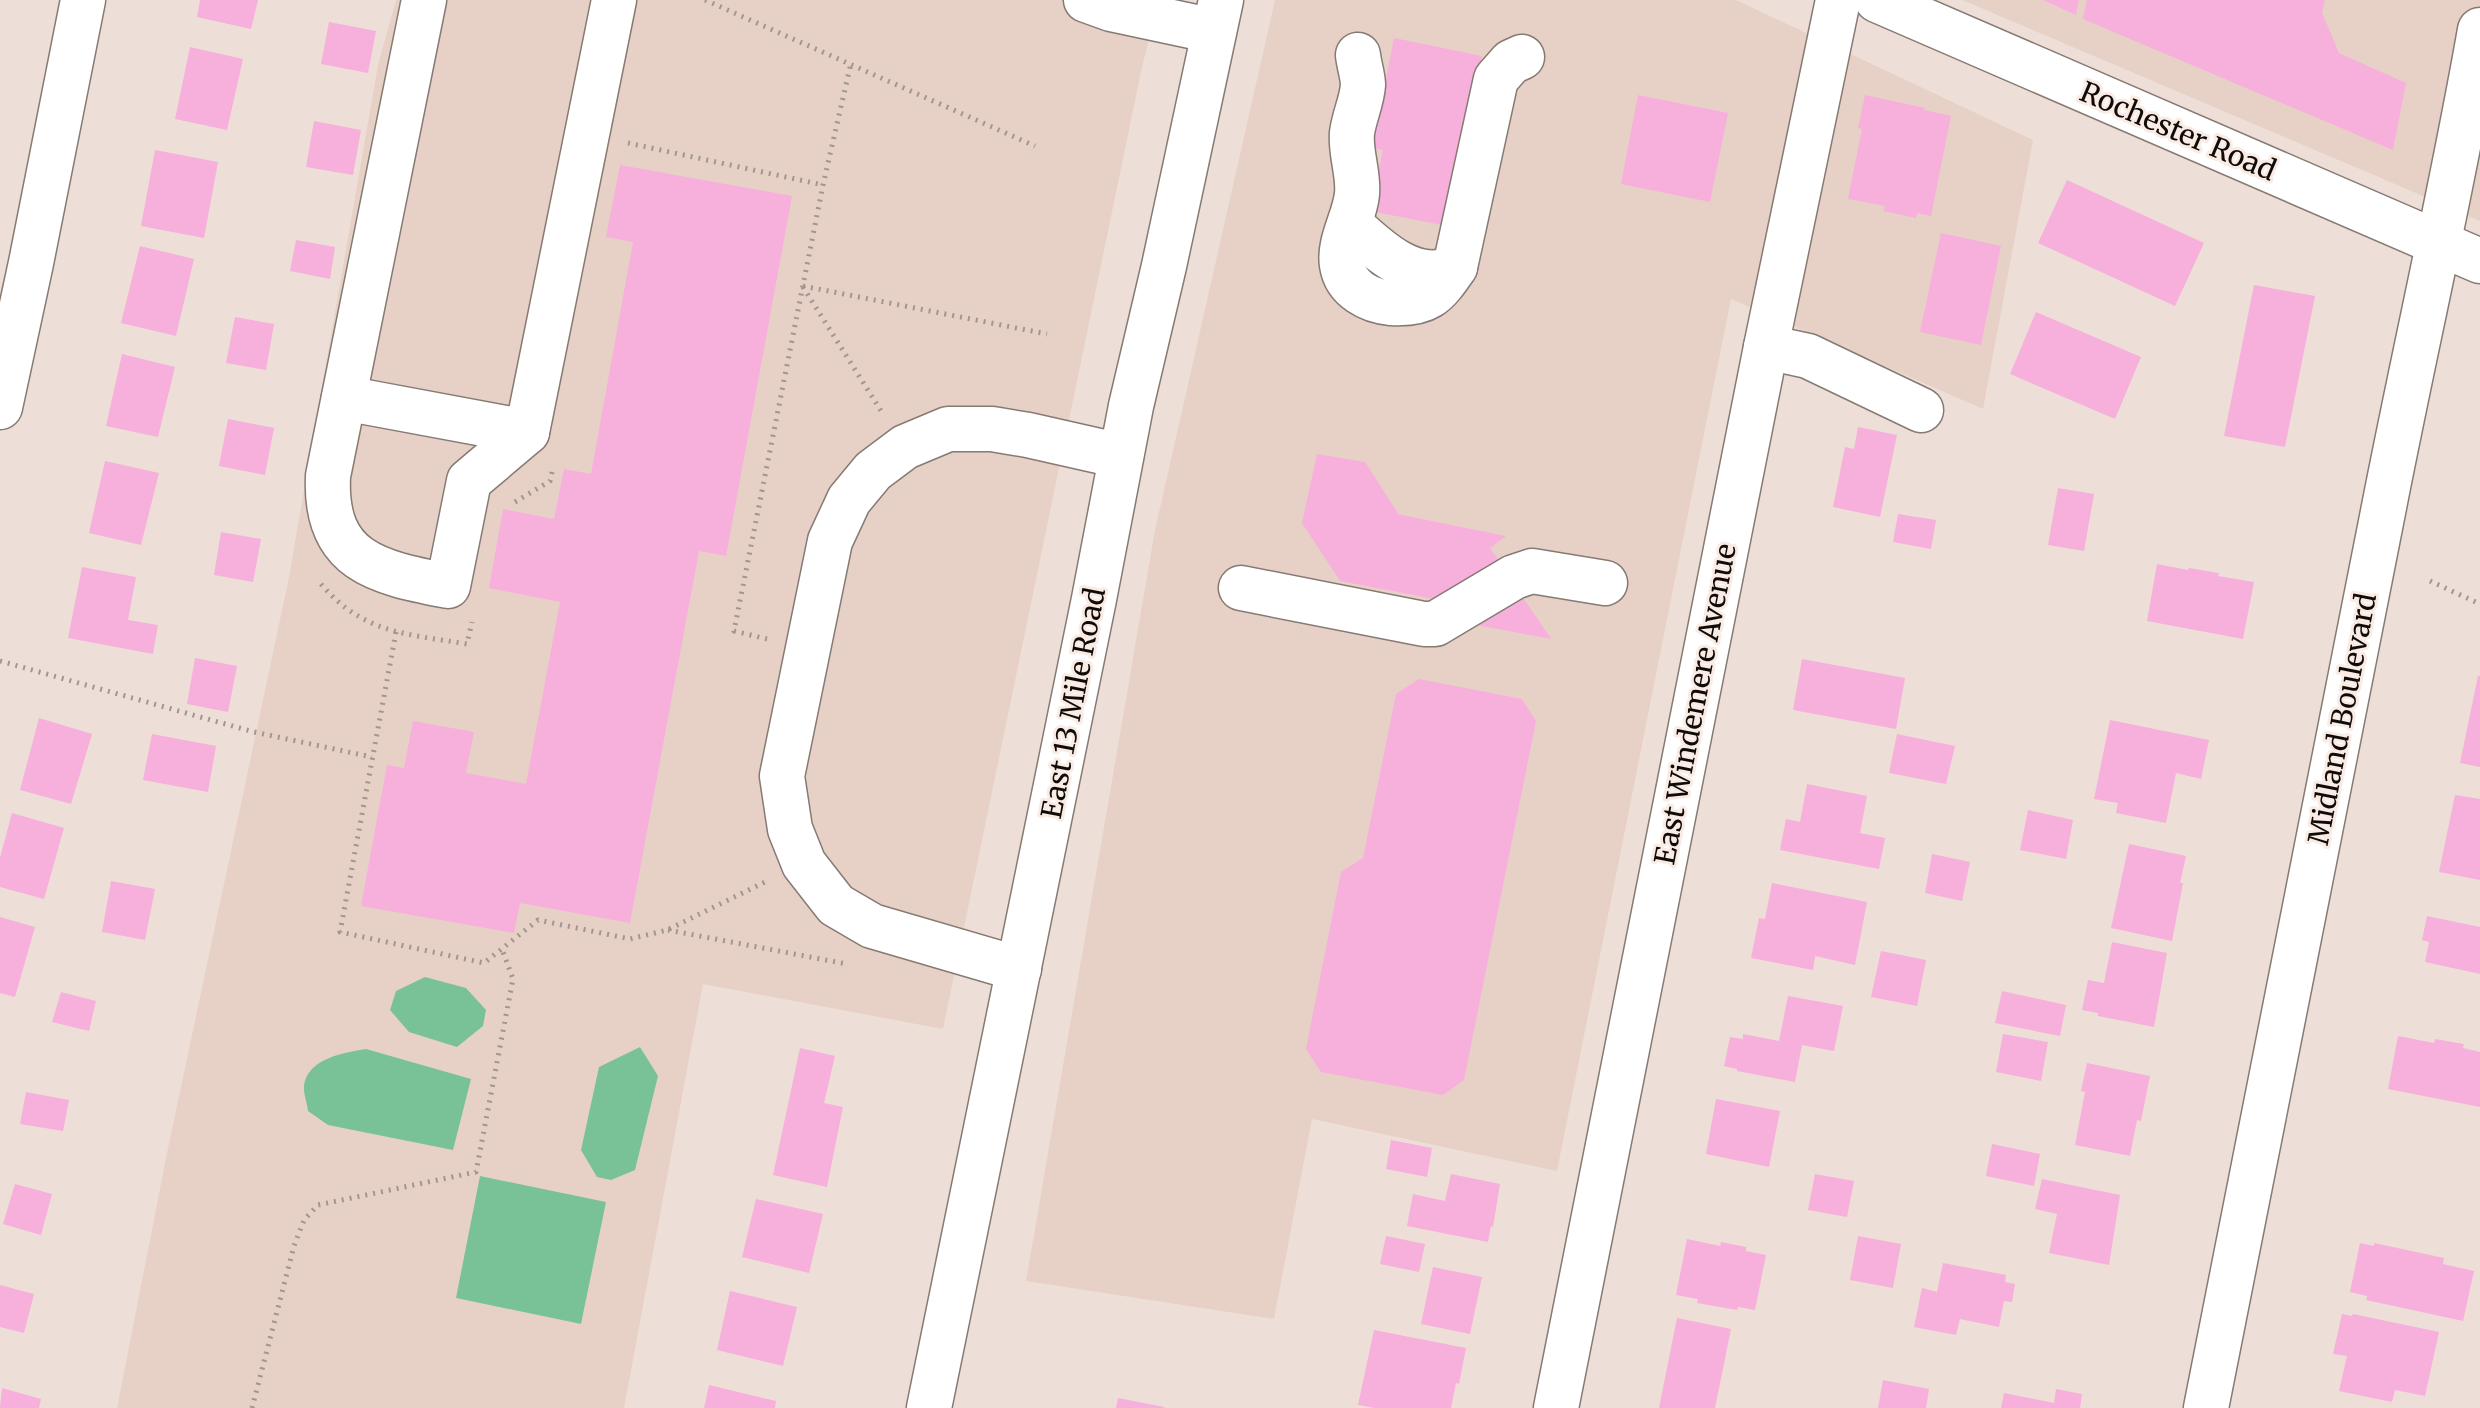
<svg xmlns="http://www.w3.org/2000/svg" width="2480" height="1408" viewBox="0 0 2480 1408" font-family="Merriweather,serif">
	<rect width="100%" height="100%" fill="#eddfd7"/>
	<g fill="#e7d1c6">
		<polygon points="396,0 1159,0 1142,67 943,1029 703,984 624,1408 117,1408 167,1153 289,577 378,65"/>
		<polygon points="1275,0 1736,0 2033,140 1983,409 1731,299 1557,1171 1312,1119 1274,1319 1026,1281 1155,530"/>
		<polygon points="1962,0 2480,0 2480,221 2402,187"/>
	</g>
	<g fill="#79c297">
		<polygon points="425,977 466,988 486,1010 483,1026 457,1047 409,1032 390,1010 396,991"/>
		<polygon points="640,1047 658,1076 635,1170 611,1180 597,1177 581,1150 599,1067"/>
		<path d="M 366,1049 L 471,1079 L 453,1150 L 328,1125 L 308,1111 C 307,1103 303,1092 304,1085 C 309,1058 343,1053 366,1049 Z"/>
		<polygon points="480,1176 606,1202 581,1324 456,1298"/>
	</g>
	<g fill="#f7afdc">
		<polygon points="200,0 258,0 251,29 197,17"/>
		<polygon points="2043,0 2079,0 2076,15"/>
		<polygon points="2087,0 2325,0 2322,13 2339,53 2406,83 2393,150 2083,19"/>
		<polygon points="329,22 376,31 368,73 321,64"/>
		<polygon points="1394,38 1482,56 1465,165 1454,163 1442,225 1370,211 1383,150 1372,148"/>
		<polygon points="190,47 243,59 227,130 175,119"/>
		<polygon points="1638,95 1728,113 1710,202 1621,184"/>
		<polygon points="1865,95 1925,108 1924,110 1951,116 1931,216 1917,213 1916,218 1883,211 1885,206 1848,199 1862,129 1858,128"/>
		<polygon points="314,121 361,130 353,175 306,167"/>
		<polygon points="155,150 218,162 204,238 141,226"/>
		<polygon points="620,165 792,196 726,556 699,551 630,923 520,903 514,933 361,906 387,765 404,768 413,721 474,732 466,773 526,784 560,602 489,588 503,509 554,519 564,469 591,474 633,242 606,237"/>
		<polygon points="2067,180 2204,243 2175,306 2038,243"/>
		<polygon points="1941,233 2001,246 1981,345 1920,332"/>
		<polygon points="296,240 335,247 330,279 290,271"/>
		<polygon points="140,246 194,259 176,336 121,323"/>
		<polygon points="2254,285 2315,296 2285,447 2224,436"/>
		<polygon points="2036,312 2141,357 2115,419 2010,374"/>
		<polygon points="235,317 274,324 266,370 226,363"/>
		<polygon points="122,354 175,367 158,437 106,426"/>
		<polygon points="228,419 274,428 265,475 219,466"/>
		<polygon points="1858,427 1897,435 1880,517 1833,507 1845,447 1854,449"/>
		<polygon points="1317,454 1365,462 1397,512 1397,514 1506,536 1490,548 1551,639 1481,626 1454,586 1434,599 1340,581 1302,523"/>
		<polygon points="105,461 159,473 141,545 89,533"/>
		<polygon points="2058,488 2094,494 2084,551 2048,545"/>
		<polygon points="1898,514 1936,520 1931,549 1893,542"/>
		<polygon points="221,532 261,539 253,582 214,575"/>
		<polygon points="2157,564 2188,570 2189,568 2219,573 2218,576 2254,582 2243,639 2147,621"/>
		<polygon points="82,567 136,577 128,620 158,625 153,654 68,638"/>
		<polygon points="195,658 237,666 228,712 187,704"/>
		<polygon points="1802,659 1905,678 1896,729 1793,710"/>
		<polygon points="2478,676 2480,676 2480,767 2460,763"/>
		<polygon points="1419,679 1522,699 1536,721 1464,1080 1443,1095 1321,1072 1306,1049 1341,872 1363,858 1396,694"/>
		<polygon points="39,718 92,734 71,804 20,790"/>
		<polygon points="2110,720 2209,740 2201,779 2176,773 2166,823 2116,813 2118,803 2094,799"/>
		<polygon points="152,734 216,746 208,792 143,780"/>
		<polygon points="1897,734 1955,746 1946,784 1889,773"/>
		<polygon points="1807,784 1867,796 1860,833 1885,838 1879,869 1780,850 1786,819 1800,822"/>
		<polygon points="2455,795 2480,799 2480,880 2439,872"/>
		<polygon points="2028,810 2073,820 2066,859 2020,850"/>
		<polygon points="12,813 64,828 44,899 0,887 0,858"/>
		<polygon points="2129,844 2186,856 2180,883 2183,883 2172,941 2111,928"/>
		<polygon points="1932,854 1970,862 1962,901 1925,893"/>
		<polygon points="111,881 155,889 145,940 102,932"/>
		<polygon points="1772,883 1867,902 1855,965 1815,956 1813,970 1751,958 1759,918 1765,919"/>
		<polygon points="2427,916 2480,927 2480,974 2425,962 2429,942 2422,940"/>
		<polygon points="0,917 35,927 15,997 0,993"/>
		<polygon points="2112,942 2167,953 2154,1027 2098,1016 2098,1013 2082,1010 2088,980 2104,983"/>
		<polygon points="1881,951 1926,960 1917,1006 1871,997"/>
		<polygon points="2002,991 2066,1005 2060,1036 1995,1023"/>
		<polygon points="61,992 96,1001 89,1031 52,1022"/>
		<polygon points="1788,996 1843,1006 1834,1051 1802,1045 1795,1082 1737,1071 1737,1069 1724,1066 1730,1037 1743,1039 1743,1034 1779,1041"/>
		<polygon points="2003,1034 2048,1042 2041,1081 1996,1072"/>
		<polygon points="2398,1036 2434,1043 2435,1039 2464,1044 2463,1048 2480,1052 2480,1107 2388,1089"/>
		<polygon points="800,1048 835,1056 824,1103 843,1107 827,1187 773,1175"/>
		<polygon points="2087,1063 2150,1076 2141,1121 2137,1120 2130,1156 2075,1145 2085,1092 2081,1091"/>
		<polygon points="26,1092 69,1100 63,1131 20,1124"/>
		<polygon points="1716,1099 1780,1111 1769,1167 1706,1154"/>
		<polygon points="1391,1140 1432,1148 1427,1177 1386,1169"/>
		<polygon points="1992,1144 2040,1154 2034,1186 1986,1176"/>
		<polygon points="1451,1174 1500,1184 1493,1227 1491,1226 1488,1242 1407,1226 1413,1194 1445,1201"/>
		<polygon points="1815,1174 1854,1181 1847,1217 1808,1210"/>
		<polygon points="2042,1179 2120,1195 2109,1265 2049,1253 2057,1214 2035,1209"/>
		<polygon points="15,1184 52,1194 41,1235 3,1224"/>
		<polygon points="756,1199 823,1214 809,1273 742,1257"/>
		<polygon points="1386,1236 1425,1244 1419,1272 1380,1264"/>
		<polygon points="1858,1236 1901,1244 1893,1288 1850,1280"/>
		<polygon points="1687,1239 1720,1246 1721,1242 1746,1247 1746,1251 1766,1255 1755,1310 1738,1307 1737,1310 1697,1303 1698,1299 1676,1295"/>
		<polygon points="2360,1243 2374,1246 2374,1243 2444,1258 2443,1264 2474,1271 2463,1321 2366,1300 2367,1296 2350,1292"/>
		<polygon points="1943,1263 2006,1275 2005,1282 2015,1284 2012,1302 2004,1301 1999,1327 1960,1319 1956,1335 1914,1327 1922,1288 1937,1292"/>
		<polygon points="1433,1267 1482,1277 1470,1334 1421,1324"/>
		<polygon points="0,1285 34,1294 24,1333 0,1327"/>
		<polygon points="730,1291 797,1307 783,1366 717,1350"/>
		<polygon points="2342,1314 2352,1316 2353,1314 2439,1332 2425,1396 2395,1390 2392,1402 2339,1391 2347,1356 2333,1354"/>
		<polygon points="1677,1318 1731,1329 1715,1408 1659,1408"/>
		<polygon points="1374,1330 1466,1348 1459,1384 1456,1383 1451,1408 1375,1408 1358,1405"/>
		<polygon points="1883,1380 1929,1389 1926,1408 1878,1408"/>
		<polygon points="709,1385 776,1401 775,1408 704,1408"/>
		<polygon points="2,1388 41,1399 39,1408 0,1408"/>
		<polygon points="2056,1389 2082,1394 2080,1408 2001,1408 2004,1393 2054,1403"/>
		<polygon points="1118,1398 1164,1407 1164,1408 1116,1408"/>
	</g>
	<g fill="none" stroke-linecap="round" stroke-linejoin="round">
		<g stroke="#867a73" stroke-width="47">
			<g id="minor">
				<path d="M 424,0 L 328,476 C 324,562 377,572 448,586 L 469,481 L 527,432 L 614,0"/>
				<polyline points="1086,0 1111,9 1214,31"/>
				<path d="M 1358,55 C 1359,65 1363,76 1363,85 C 1362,101 1354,117 1352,133 C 1350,153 1359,173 1357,194 C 1355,217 1338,242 1342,265 C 1346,289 1369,301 1391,303 C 1427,305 1436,295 1455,267 L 1496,79 L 1511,62 L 1522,57"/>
				<path d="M 1350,224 C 1377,249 1416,287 1455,267"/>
				<polyline points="1766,347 1808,356 1921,410"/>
				<polyline points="344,398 527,432"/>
				<polyline points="0,407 31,263 83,0"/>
				<polyline points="1241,588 1424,624 1435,624 1514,577 1532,571 1605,583"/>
				<polyline points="1019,969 872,926 836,905 804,864 790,829 782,776 830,541 849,500 873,471 905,447 948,429 992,429 1028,435 1121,456"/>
				<polyline points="1556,1408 1766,347 1838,0"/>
				<path d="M 2206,1408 C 2265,1108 2324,808 2384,507 C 2415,348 2452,190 2480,30"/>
			</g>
		</g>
		<g stroke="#867a73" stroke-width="47">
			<g id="major">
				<polyline points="1877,0 2480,261"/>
				<polyline points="929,1408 1094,599 1131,406 1164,266 1221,0"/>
			</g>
		</g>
		<g stroke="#a19690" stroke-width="5" stroke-dasharray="2 6" stroke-linecap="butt">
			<polyline points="705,0 1035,146"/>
			<polyline points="628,143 823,185"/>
			<polyline points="803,286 1047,334"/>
			<polyline points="803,287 883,414"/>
			<polyline points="515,502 550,481 553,468"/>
			<polyline points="2430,581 2480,604"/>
			<path d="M 321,584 C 363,634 408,634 467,644 L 472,622"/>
			<polyline points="396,632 340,932 484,963 538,920 630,939 667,930 767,881"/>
			<polyline points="767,639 734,631 823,185 851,63"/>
			<polyline points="0,661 254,732 372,757"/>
			<polyline points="668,930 847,964"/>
			<polyline points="252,1408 294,1246 304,1220 318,1205 476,1172 513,979 502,949"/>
		</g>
		<use href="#minor" stroke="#fff" stroke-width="44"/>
		<use href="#major" stroke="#fff" stroke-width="44"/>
	</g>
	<g text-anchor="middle" stroke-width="6" stroke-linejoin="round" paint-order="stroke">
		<g font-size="28" fill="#0f0b08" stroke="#faece4">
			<text transform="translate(2178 131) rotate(23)" y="10">Rochester Road</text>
			<text transform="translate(1073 703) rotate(-79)" y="10">East 13 Mile Road</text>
			<text transform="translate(1695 704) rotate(-79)" y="10">East Windemere Avenue</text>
			<text transform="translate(2342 719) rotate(-79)" y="10">Midland Boulevard</text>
		</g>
	</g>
</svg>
